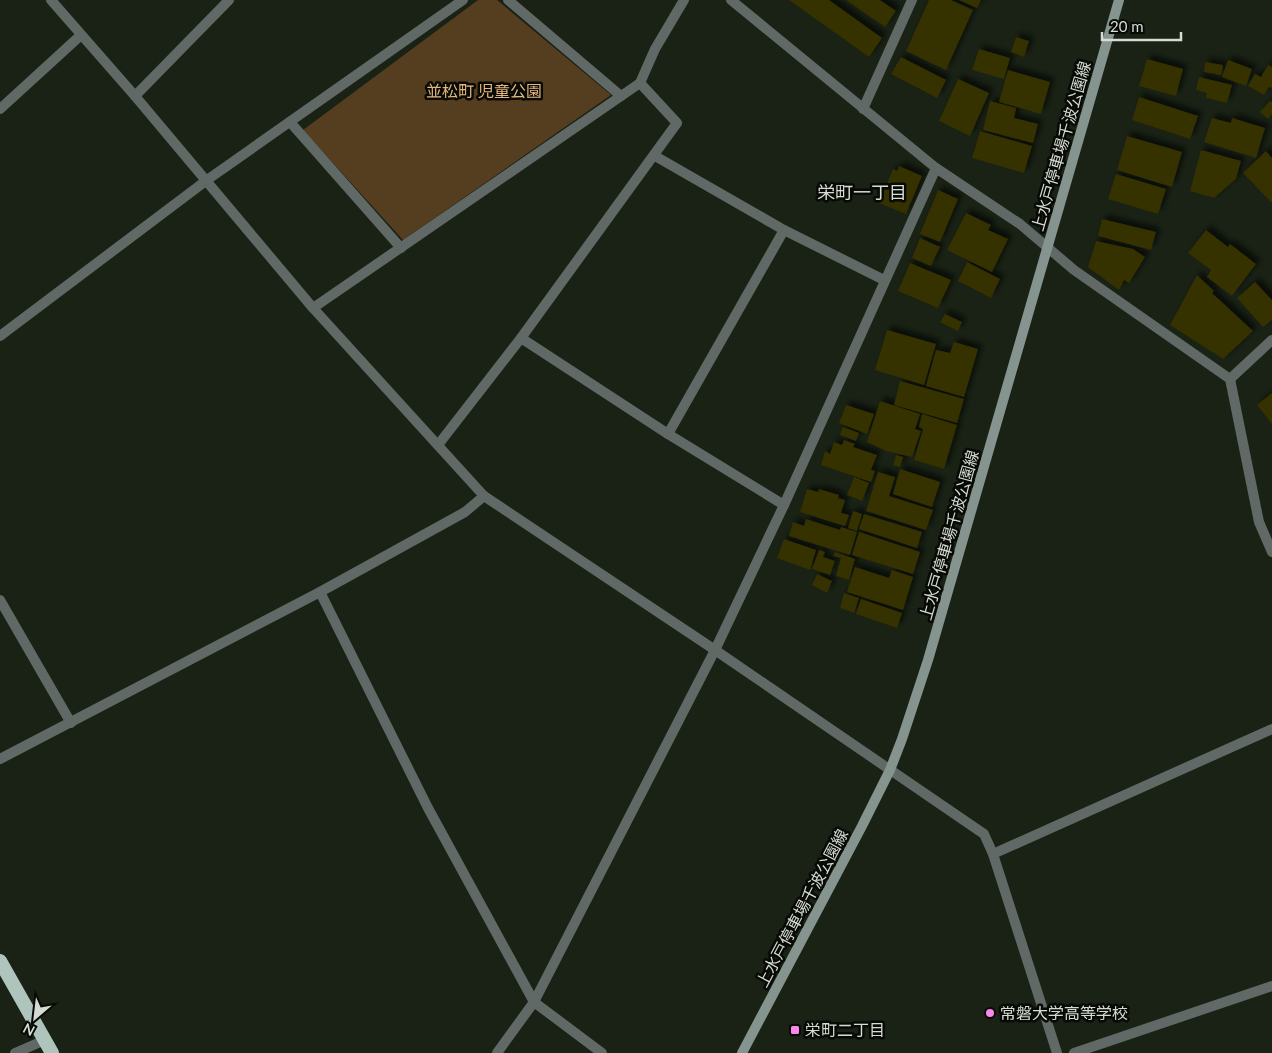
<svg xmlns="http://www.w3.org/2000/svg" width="1272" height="1053" viewBox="0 0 1272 1053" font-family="Lato,'Noto Sans JP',sans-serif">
	<defs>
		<filter id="shadow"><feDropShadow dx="4.5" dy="-4.5" stdDeviation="2.5" flood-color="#0009"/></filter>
	</defs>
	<rect width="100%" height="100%" fill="#192215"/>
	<polygon fill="#553d20" points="478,0 497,0 611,95 403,240 303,130"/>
	<g fill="#343000" filter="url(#shadow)">
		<polygon points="789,0 829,0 882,38 869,57"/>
		<polygon points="846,0 880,0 896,11 885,27"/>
		<polygon points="929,0 951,0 973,10 946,70 906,51"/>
		<polygon points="959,0 981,0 977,8"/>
		<polygon points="1016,37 1029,41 1024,57 1011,52"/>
		<polygon points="979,49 1010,58 1004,79 972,70"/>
		<polygon points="901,57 946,80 937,98 891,74"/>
		<polygon points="1147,59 1183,69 1176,96 1139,86"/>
		<polygon points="1228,60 1252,69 1246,86 1222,77"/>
		<polygon points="1205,62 1223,65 1221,75 1204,72"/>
		<polygon points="1268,65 1272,67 1272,88 1269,87 1264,95 1248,86 1255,74 1261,77"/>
		<polygon points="1008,70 1050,82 1041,114 999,102"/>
		<polygon points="1199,77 1232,85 1227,103 1206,98 1207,93 1196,90"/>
		<polygon points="958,79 989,93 970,136 939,121"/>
		<polygon points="1139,97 1198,116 1190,139 1132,120"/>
		<polygon points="990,101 1016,108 1014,118 1038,124 1033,143 983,130"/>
		<polygon points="1270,101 1272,102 1272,114 1268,119 1260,112"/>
		<polygon points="1212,118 1231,123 1232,118 1265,128 1256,158 1204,142"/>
		<polygon points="980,131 1032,146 1024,173 972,158"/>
		<polygon points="1127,136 1182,152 1172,187 1117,170"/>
		<polygon points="1201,150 1241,161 1236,179 1214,198 1190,191"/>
		<polygon points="1266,151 1272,158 1272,203 1243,173"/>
		<polygon points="899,166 922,176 906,214 879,203 893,169 897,171"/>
		<polygon points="1116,174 1166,189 1158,214 1108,199"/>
		<polygon points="938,190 958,199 940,242 920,234"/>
		<polygon points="966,213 991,225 988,230 1008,239 992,272 947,250"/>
		<polygon points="1102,219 1156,232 1151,250 1098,236"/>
		<polygon points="1206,230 1228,247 1230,244 1256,264 1232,296 1207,277 1211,270 1188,253"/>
		<polygon points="920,238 940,247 931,266 912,258"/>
		<polygon points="1096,241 1133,249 1145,257 1129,283 1124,280 1119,290 1088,267"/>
		<polygon points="967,262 1000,279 991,298 958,281"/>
		<polygon points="910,263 951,280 938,308 898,291"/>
		<polygon points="1197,275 1214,291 1212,293 1253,331 1223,359 1170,325"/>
		<polygon points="1255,282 1272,300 1272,320 1263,327 1237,298"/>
		<polygon points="945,314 962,322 958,331 940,322"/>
		<polygon points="887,330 936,344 924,385 875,370"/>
		<polygon points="954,342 978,349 964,397 926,386 936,350 950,353"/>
		<polygon points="900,381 964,399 957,423 894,405"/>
		<polygon points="1272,393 1272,424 1257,405"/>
		<polygon points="880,401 920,414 915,429 921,431 912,457 886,451 867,442"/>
		<polygon points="846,405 874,414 867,434 839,423"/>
		<polygon points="922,414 957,425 944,469 914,460 923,429 919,427"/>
		<polygon points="843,427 859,433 856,441 840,435"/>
		<polygon points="844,440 855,444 853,447 877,455 871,470 875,471 871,482 821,465 825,451 830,454 834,442 842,445"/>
		<polygon points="896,455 903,457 900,467 893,465"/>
		<polygon points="900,469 940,482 932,507 893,494"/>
		<polygon points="878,472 895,477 889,496 933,510 926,530 866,511"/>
		<polygon points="854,477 869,483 862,501 847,495"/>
		<polygon points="807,489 818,492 819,489 839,495 838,498 845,500 841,513 849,515 845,526 800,512"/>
		<polygon points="853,511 862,514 857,531 848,528"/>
		<polygon points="864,514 922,532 917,548 859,529"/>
		<polygon points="806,519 840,530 841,527 857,532 850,555 789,536 793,522 804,526"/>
		<polygon points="859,532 920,552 913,574 852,555"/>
		<polygon points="784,539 816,550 810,570 777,558"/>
		<polygon points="819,550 825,552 823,557 835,561 830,575 812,569"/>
		<polygon points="835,552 855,559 849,580 836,576 841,558 833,556"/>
		<polygon points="855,567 889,578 892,570 913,577 903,610 847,592"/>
		<polygon points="817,574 832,581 827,593 812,585"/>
		<polygon points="844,593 859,598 854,613 840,608"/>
		<polygon points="861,599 902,613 897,628 856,614"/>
	</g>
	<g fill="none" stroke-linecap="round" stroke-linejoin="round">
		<g stroke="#606965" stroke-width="10">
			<polyline points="508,0 621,96"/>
			<polyline points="863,109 912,0"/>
			<polyline points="290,122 401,248"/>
			<polyline points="655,156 784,230 668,434"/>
			<polyline points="784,230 884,280"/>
			<polyline points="313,308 640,83 655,49 684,0"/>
			<polyline points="521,338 668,434 784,505"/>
			<polyline points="438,445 521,338 677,123 640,83"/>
			<polyline points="320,592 428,808 534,1002 602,1053"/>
			<polyline points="715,650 784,505 936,168"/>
		</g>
		<g stroke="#606965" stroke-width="10">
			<polyline points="51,0 135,96 313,308 484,496 715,650 984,834 993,854 1057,1053"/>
			<polyline points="731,0 936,168 1020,224 1074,270 1230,379 1259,522 1272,552"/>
			<polyline points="135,96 229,0"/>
			<polyline points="0,109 81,35"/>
			<polyline points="0,336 207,180 463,0"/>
			<polyline points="1230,379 1272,340"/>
			<polyline points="0,600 71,723"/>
			<polyline points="0,759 320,592 465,512 484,496"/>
			<polyline points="993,854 1272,729"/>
			<polyline points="15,1053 45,1040"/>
			<polyline points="497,1053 534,1002 715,650"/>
			<polyline points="1074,1053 1272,986"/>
		</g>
		<polyline stroke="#85948e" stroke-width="10" points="742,1053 862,826 890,770 902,739 928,660 1119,0"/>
		<polyline stroke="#afc4bc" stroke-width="14" points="0,961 52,1053"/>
	</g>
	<g fill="#f888ea" stroke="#070a05" stroke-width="2">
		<circle cx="990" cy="1013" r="5"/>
		<rect x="790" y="1025" width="10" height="10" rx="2.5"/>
	</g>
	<g text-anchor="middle" stroke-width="5" stroke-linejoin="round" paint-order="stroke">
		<g font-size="16" fill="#e6b57b" stroke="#070a05">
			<text x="484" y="97">並松町 児童公園</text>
		</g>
		<g font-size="16" fill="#d6dcd3" stroke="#070a05">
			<text transform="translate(1061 146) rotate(-74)" y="6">上水戸停車場千波公園線</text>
			<text transform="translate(949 535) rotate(-74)" y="6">上水戸停車場千波公園線</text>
			<text transform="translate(802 908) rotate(-62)" y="6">上水戸停車場千波公園線</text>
		</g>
		<g font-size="16" fill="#d6dcd3" stroke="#070a05" text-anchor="start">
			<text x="1000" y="1019">常磐大学高等学校</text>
			<text x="805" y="1036">栄町二丁目</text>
		</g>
		<g font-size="18" fill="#d6dcd3" stroke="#070a05">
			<text x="862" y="199">栄町一丁目</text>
		</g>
	</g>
	<g transform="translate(35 1018) rotate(208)" stroke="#070a05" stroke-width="4" paint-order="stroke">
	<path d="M0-4L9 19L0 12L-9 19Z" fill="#d6dcd3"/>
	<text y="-8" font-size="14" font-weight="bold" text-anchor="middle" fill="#d6dcd3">N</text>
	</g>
	<path d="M1102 32v8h79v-8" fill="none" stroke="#d6dcd3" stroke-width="2.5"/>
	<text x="1110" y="32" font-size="15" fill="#d6dcd3" stroke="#070a05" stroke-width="4" paint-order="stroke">20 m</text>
</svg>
